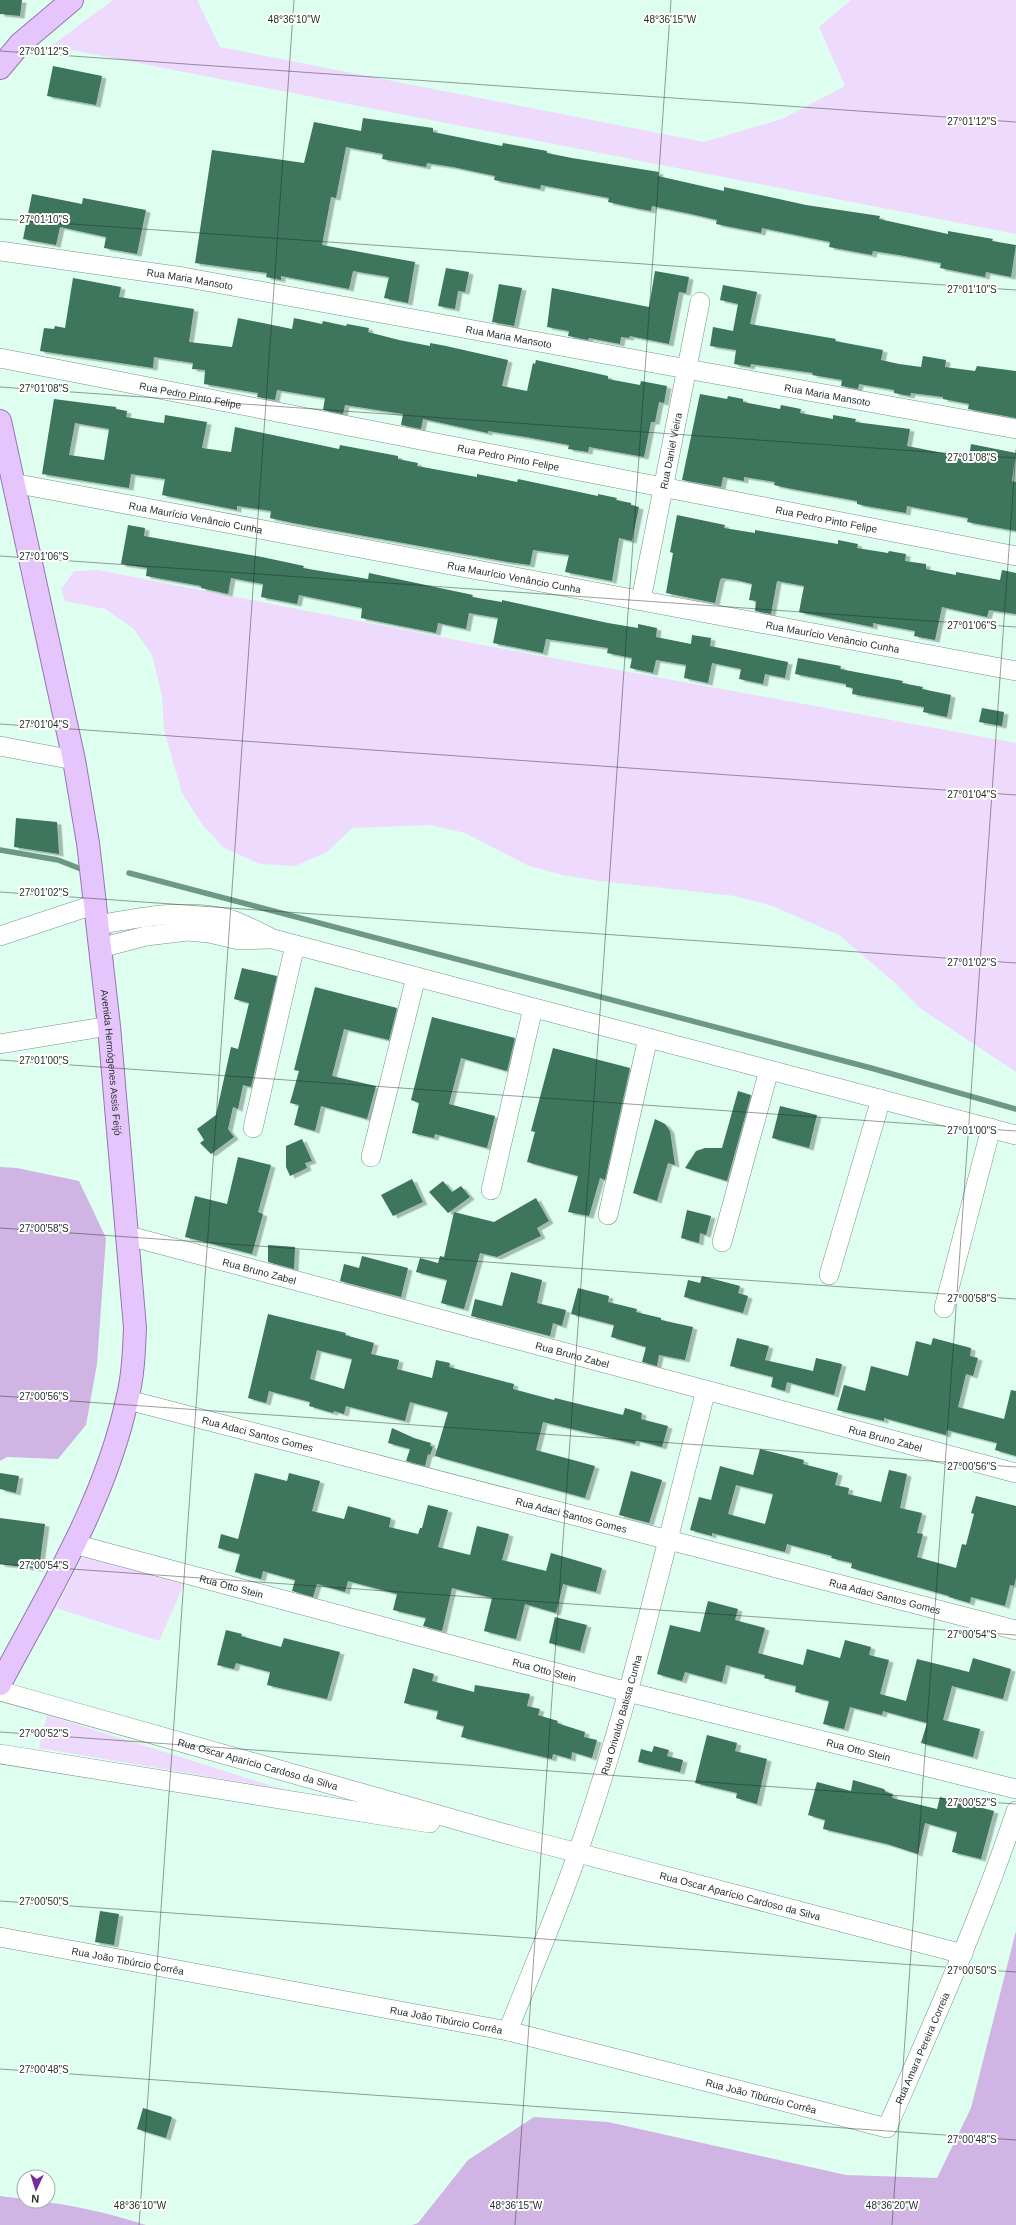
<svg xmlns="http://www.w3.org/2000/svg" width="1016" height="2225" viewBox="0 0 1016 2225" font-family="Helvetica,sans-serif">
	<defs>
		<filter id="shadow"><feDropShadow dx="4.5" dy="2.5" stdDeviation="0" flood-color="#0004"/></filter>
	</defs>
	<rect width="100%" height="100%" fill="#deffef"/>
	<g fill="#eedafd">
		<polygon points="113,0 197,0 220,47 704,142 782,119 845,86 819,27 851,0 1016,0 1016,234 51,46"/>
		<polygon points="98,570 477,644 1016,743 1016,1072 921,1009 895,983 839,935 772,906 735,896 600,881 563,875 529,866 465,833 430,825 352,828 327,852 295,866 260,864 224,848 201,823 182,793 164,730 162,696 152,655 133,628 105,609 65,601 61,589 74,571"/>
		<polygon points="84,1554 185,1582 159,1641 56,1608"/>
		<polygon points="47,1715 282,1789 39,1748"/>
	</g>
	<g fill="#d0b5e4">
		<polygon points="0,1167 17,1168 79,1181 106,1238 97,1364 86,1425 58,1459 7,1457 0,1461"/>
		<polygon points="1016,1931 1016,2225 412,2225 418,2223 468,2160 534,2117 608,2122 846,2175 937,2178 971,2108"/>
		<path d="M 0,2196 L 24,2199 L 24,2201 C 61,2201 111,2214 146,2225 L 0,2225 Z"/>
	</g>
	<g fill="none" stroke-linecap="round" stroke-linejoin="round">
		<g stroke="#6c9884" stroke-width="5.5">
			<polyline points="0,850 58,860 81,869"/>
			<polyline points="129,873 871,1068 1016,1109"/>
		</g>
	</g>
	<g fill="#3c745d" fill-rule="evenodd" filter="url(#shadow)">
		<polygon points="0,0 22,0 20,16 0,14"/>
		<polygon points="53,66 102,76 96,105 47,96"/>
		<polygon points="363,118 433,128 433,132 502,146 503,143 547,151 547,153 572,158 659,172 658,176 724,191 724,187 806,205 880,216 879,219 948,234 948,231 993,239 992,241 1016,245 1011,277 986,272 985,277 940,268 941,263 899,255 873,251 872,255 829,247 830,242 762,228 761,233 716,224 717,220 691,214 652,206 651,211 635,208 608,202 609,198 541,185 540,189 494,180 495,176 453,167 427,163 426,167 410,164 382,159 383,154 346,147 336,198 331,197 322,245 415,262 408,303 384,298 389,277 353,271 349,289 281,276 281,280 266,277 267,273 195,263 212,150 304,163 314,122 361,131"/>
		<polygon points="32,194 82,204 83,198 146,210 137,254 104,248 106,237 60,227 56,245 23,239"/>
		<polygon points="446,268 469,272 465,292 458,291 455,309 438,306"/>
		<polygon points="655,271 689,277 686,293 679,292 669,344 630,336 629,338 621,337 620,344 589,338 588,340 568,336 569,331 547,327 552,288 649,307"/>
		<polygon points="73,278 121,287 119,297 194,309 189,342 232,347 238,318 292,329 294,318 322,324 323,321 346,326 347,324 369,328 368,332 399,340 430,346 430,343 446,346 508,360 502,386 527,391 533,363 535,364 536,360 608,376 608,379 640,385 641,381 667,386 664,403 659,402 655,422 651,422 644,457 589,447 588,452 568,449 569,445 526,437 488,431 488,433 423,419 421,429 401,425 403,414 345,405 343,414 323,410 325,398 277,390 275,400 257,397 258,393 204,384 205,370 192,369 193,363 154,357 153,368 40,351 44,328 54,329 55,326 65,328"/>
		<polygon points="499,284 522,288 514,326 492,322"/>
		<polygon points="723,285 757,292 750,324 836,339 835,341 883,350 881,360 899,364 921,367 923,356 946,360 945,367 975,371 977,366 1016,371 1016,418 968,409 969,404 943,399 943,397 911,393 910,396 894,393 894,390 859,384 858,389 841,386 842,380 812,375 813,373 751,364 750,367 734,364 736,350 710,346 713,327 733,331 738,304 720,300"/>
		<polygon points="700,394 727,399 728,396 743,399 743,402 780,409 781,405 801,409 800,413 833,419 833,415 856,419 855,422 910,429 907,446 969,458 971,444 1016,453 1012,481 1016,482 1016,531 967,522 968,518 907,506 906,513 866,506 857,504 857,501 787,488 774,485 775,482 744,477 744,481 723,477 721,487 682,480"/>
		<path d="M 54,399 L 116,407 L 116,409 L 127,411 L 126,417 L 156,422 L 164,423 L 165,415 L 207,422 L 202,448 L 231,452 L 235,427 L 339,449 L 340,445 L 398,456 L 398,459 L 418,463 L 417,466 L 477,477 L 477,474 L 517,482 L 518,479 L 598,496 L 598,494 L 617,498 L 616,500 L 631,503 L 631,505 L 639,507 L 632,541 L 619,538 L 612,581 L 565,572 L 569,555 L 533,550 L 530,565 L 508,562 L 293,523 L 270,518 L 271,511 L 237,506 L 237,510 L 162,495 L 165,479 L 131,474 L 129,488 L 42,474 ZM 75,423 L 109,429 L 104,460 L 69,455 Z"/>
		<polygon points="677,515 725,525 724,528 755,533 755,530 838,544 838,540 858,544 857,548 888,553 889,551 906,554 905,561 926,564 926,569 956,575 956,572 1000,580 1002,570 1016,573 1016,614 989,610 987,617 942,607 935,640 914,636 915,631 873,623 873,627 799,612 804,586 777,581 771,614 755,611 756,601 749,600 752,584 736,580 722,578 720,580 715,603 666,593 673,553 670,552"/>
		<polygon points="128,525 145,528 144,536 262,557 304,566 303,568 368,579 369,573 473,595 472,597 502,602 502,600 608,623 638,628 638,624 657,628 656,637 691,644 692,635 711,638 710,646 788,662 785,678 765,674 763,684 739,679 741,669 712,663 708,683 684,678 686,665 656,660 653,673 630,668 632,658 607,653 608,648 546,639 543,653 493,643 498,618 469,613 466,629 438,623 436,633 361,618 362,608 338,603 299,595 297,604 261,597 263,584 231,578 228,594 201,588 201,586 146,576 147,568 121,564"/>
		<polygon points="798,658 841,666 840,669 903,681 902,683 923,687 922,689 951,695 947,717 923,712 924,707 852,694 853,688 846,687 846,684 795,674"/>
		<polygon points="982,708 1004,712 1002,726 979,722"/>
		<polygon points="16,818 57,822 59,854 14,847"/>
		<polygon points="242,968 277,976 251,1087 243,1085 238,1109 233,1107 228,1129 234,1137 211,1154 200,1143 204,1140 197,1129 216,1115 231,1047 238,1049 249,1003 234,999"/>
		<polygon points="315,987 397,1008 389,1040 344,1029 332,1076 376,1086 367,1119 321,1106 315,1131 294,1125 299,1105 290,1103 299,1071 294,1070"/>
		<polygon points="432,1017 515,1038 507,1071 461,1058 449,1104 495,1116 487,1148 435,1134 434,1138 412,1133 419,1103 411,1100"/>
		<polygon points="553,1048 630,1068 605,1180 600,1178 589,1216 568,1212 578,1176 527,1162 535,1132 531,1131"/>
		<polygon points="738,1091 751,1095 727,1181 685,1168 696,1151 705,1148 722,1148"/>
		<polygon points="780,1106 817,1115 809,1148 772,1138"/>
		<polygon points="655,1119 665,1124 670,1131 675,1165 668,1163 657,1201 633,1193"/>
		<polygon points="302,1139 312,1161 305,1163 307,1168 290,1176 286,1167 286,1146"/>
		<polygon points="238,1157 271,1165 258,1212 263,1214 252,1254 185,1237 195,1196 227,1204"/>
		<polygon points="412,1179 423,1202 393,1216 381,1195"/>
		<polygon points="443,1181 452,1192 461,1186 470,1197 448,1213 429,1192"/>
		<polygon points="536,1198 549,1221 537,1228 541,1236 497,1257 480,1253 464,1309 441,1303 447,1280 416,1272 420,1258 438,1263 440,1256 444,1257 454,1212 494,1222"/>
		<polygon points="687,1210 711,1216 706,1235 700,1233 699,1243 681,1238"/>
		<polygon points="268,1245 295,1247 294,1269 268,1262"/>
		<polygon points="362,1256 408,1268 401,1297 340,1281 344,1264 359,1268"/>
		<polygon points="511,1272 542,1280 537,1303 566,1310 562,1326 553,1323 550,1336 471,1316 475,1299 502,1306"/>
		<polygon points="702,1276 740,1286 738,1293 748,1296 743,1313 684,1297 688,1280 700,1283"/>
		<polygon points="578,1288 609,1296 608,1302 637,1309 636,1312 661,1318 661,1320 693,1327 685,1360 659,1355 657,1366 642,1362 646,1347 611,1337 614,1325 571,1314"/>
		<path d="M 268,1314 L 346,1333 L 345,1335 L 374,1343 L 371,1354 L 399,1360 L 397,1369 L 432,1378 L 436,1360 L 450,1363 L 449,1367 L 514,1384 L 513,1389 L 554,1400 L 555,1398 L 623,1415 L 625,1408 L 642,1413 L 641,1419 L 668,1426 L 662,1447 L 636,1440 L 635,1444 L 543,1422 L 536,1450 L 595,1466 L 585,1498 L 435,1456 L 448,1412 L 410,1402 L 405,1421 L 346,1406 L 344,1414 L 334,1411 L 333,1413 L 309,1406 L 310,1402 L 269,1391 L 266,1403 L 248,1398 ZM 317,1350 L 352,1359 L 344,1389 L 310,1379 Z"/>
		<polygon points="737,1338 769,1346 765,1360 813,1371 816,1358 842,1364 834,1395 787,1382 785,1391 771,1387 773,1377 730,1366"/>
		<polygon points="933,1338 971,1348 970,1356 978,1358 973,1376 966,1374 958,1407 1004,1419 1011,1390 1016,1391 1016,1456 995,1450 997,1443 947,1430 946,1435 884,1418 884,1421 837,1410 844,1385 865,1391 871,1366 908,1376 916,1341 931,1345"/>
		<polygon points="392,1428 414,1438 431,1443 430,1446 433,1447 430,1455 428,1454 425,1466 406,1461 410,1449 388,1443"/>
		<path d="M 760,1449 L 804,1460 L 803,1464 L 838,1473 L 835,1485 L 849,1488 L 848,1494 L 881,1502 L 889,1470 L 907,1474 L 900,1508 L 922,1513 L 917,1533 L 923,1534 L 917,1557 L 956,1568 L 962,1544 L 966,1545 L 974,1514 L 971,1513 L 976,1496 L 1016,1506 L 1016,1578 L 1014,1586 L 1010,1585 L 1005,1606 L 971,1597 L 970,1603 L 949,1597 L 949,1596 L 851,1568 L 852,1563 L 831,1558 L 832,1556 L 787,1544 L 785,1552 L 712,1533 L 712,1536 L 690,1530 L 699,1497 L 711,1500 L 720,1466 L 753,1475 ZM 736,1485 L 773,1494 L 765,1524 L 728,1514 Z"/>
		<polygon points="631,1471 662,1480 649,1523 619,1515"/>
		<polygon points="0,1473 19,1476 16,1493 0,1489"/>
		<polygon points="255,1473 287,1481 289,1473 320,1481 312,1511 344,1519 348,1506 391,1518 389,1527 418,1534 420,1528 422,1528 428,1505 448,1510 438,1547 470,1555 477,1526 509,1534 502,1560 546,1571 551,1553 602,1568 596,1592 563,1584 556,1613 525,1604 516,1639 484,1631 492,1598 452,1588 442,1631 423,1626 426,1618 393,1610 397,1594 348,1581 345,1592 317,1584 313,1597 292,1591 295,1580 263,1571 261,1579 235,1572 240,1554 218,1548 221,1534 238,1539"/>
		<polygon points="0,1518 45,1524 39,1569 0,1564"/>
		<polygon points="708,1601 738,1609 735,1620 765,1628 758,1653 803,1665 807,1649 840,1658 845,1640 871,1647 869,1655 889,1660 880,1694 906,1701 917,1659 969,1672 973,1658 1011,1669 1003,1699 952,1686 943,1720 980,1729 973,1757 921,1743 927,1723 883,1711 882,1715 850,1707 844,1729 823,1724 829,1701 795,1692 796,1686 764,1678 765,1675 726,1665 722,1682 685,1672 682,1681 657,1674 670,1625 700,1632"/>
		<polygon points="555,1617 587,1625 580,1651 549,1643"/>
		<polygon points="226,1630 242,1634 241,1636 281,1647 284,1638 340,1652 327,1699 267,1685 270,1672 236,1663 234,1669 217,1665"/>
		<polygon points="413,1668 434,1674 432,1681 474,1692 475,1685 530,1694 527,1706 540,1709 538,1715 558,1721 557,1723 585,1732 584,1737 597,1740 592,1758 572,1752 571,1759 553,1754 552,1759 461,1737 464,1726 436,1719 438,1711 404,1703"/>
		<polygon points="707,1735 737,1743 735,1751 767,1759 757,1804 736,1798 737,1793 695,1783"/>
		<polygon points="654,1746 669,1750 667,1756 683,1760 680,1772 638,1762 641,1749 652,1752"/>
		<polygon points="853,1780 884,1789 886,1792 893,1794 892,1798 937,1809 940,1797 994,1811 981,1859 952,1852 957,1832 925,1823 918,1854 887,1844 823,1829 825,1820 808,1815 817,1782 851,1791"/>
		<polygon points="100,1911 119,1914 114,1945 95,1942"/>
		<polygon points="143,2108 172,2117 166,2138 137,2129"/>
	</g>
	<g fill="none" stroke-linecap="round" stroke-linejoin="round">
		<g stroke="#759385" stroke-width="20">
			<g id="minor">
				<path id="s1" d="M 0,251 L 183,277 L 1016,429"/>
				<path id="s2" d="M 0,358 L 1016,556"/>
				<path id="s3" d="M 13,483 L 1016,671"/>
				<path id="s4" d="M 641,600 L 700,302"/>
				<polyline points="0,746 74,760"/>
				<path d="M 98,925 C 138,918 178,909 219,917 C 238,920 256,931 273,939 L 1016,1135"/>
				<polyline points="0,936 96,904"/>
				<polyline points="100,948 146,936 188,931 209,933 239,940 269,939"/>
				<polyline points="0,1044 109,1026"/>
				<polyline points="253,1128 295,945"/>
				<polyline points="371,1157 416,977"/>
				<polyline points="491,1190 533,1008"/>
				<polyline points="608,1215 648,1038"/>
				<path id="s5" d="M 129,1236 L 1016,1473"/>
				<polyline points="722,1242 769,1070"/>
				<polyline points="829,1275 881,1099"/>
				<polyline points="944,1308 991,1128"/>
				<path id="s6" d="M 128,1400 L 1016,1630"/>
				<path id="s7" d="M 74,1544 L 628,1692 L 1016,1789"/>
				<path id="s8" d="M 0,1691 L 517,1837 L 963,1954"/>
				<polyline points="0,1754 430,1823"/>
				<path id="s9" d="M 0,1937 L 508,2031 L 887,2128 C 933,2023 980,1919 1016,1811"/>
				<path id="s10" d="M 508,2031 C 531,1972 557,1913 578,1852 C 631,1701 666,1544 706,1390"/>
			</g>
		</g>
		<g stroke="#9576af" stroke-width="24">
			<g id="major">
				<polyline points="0,68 20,44 72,0"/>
				<path id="s11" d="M 0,421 L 74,760 L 88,843 L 109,1026 L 135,1328 C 134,1352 133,1377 127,1400 C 105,1502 48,1593 0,1684"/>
			</g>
		</g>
		<use href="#minor" stroke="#fff" stroke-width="19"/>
		<use href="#major" stroke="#e6c5fc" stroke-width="22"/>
	</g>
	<path fill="none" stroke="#1f2b25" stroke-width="1" stroke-opacity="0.45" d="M 0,51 L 1016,122M 0,219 L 1016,290M 0,387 L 1016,458M 0,556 L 1016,627M 0,724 L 1016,795M 0,892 L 1016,963M 0,1060 L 1016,1131M 0,1228 L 1016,1299M 0,1396 L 1016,1467M 0,1564 L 1016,1635M 0,1732 L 1016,1804M 0,1901 L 1016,1972M 0,2069 L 1016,2140M 139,2225 L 294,0M 515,2225 L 671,0M 892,2225 L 1016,449"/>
	<g text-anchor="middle" stroke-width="4" stroke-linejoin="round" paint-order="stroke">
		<g font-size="10" fill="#1f2b25" stroke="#fff">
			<text dy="4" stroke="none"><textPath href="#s1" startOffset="192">Rua Maria Mansoto</textPath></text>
			<text dy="4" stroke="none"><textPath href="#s1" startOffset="516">Rua Maria Mansoto</textPath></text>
			<text dy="4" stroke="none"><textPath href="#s1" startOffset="840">Rua Maria Mansoto</textPath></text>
			<text dy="4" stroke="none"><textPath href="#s2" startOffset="194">Rua Pedro Pinto Felipe</textPath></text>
			<text dy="4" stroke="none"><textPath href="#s4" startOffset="152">Rua Daniel Vieira</textPath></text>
			<text dy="4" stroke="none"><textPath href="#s2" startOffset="518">Rua Pedro Pinto Felipe</textPath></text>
			<text dy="4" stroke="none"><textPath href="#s3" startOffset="186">Rua Maurício Venâncio Cunha</textPath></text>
			<text dy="4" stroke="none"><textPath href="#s2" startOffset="842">Rua Pedro Pinto Felipe</textPath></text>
			<text dy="4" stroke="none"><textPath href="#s3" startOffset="510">Rua Maurício Venâncio Cunha</textPath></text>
			<text dy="4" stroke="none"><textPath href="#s3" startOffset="834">Rua Maurício Venâncio Cunha</textPath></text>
			<text dy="4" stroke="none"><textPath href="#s11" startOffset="652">Avenida Hermógenes Assis Feijó</textPath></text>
			<text dy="4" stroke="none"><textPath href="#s5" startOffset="135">Rua Bruno Zabel</textPath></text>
			<text dy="4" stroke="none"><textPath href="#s5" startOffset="459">Rua Bruno Zabel</textPath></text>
			<text dy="4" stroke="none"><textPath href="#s6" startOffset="134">Rua Adaci Santos Gomes</textPath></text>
			<text dy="4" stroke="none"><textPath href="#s5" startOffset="783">Rua Bruno Zabel</textPath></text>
			<text dy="4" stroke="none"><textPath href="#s6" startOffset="458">Rua Adaci Santos Gomes</textPath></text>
			<text dy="4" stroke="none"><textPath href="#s7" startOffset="163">Rua Otto Stein</textPath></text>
			<text dy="4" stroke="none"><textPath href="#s6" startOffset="782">Rua Adaci Santos Gomes</textPath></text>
			<text dy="4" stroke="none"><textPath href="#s7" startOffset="487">Rua Otto Stein</textPath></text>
			<text dy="4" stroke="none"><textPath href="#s10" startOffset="336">Rua Orivaldo Batista Cunha</textPath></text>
			<text dy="4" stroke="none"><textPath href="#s7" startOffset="811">Rua Otto Stein</textPath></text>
			<text dy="4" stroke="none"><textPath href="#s8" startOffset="268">Rua Oscar Aparício Cardoso da Silva</textPath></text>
			<text dy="4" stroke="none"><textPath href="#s8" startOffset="768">Rua Oscar Aparício Cardoso da Silva</textPath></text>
			<text dy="4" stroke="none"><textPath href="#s9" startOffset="130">Rua João Tibúrcio Corrêa</textPath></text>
			<text dy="4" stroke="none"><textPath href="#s9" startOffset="454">Rua João Tibúrcio Corrêa</textPath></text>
			<text dy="4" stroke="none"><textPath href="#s9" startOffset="995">Rua Amara Pereira Correia</textPath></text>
			<text dy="4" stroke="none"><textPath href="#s9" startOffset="778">Rua João Tibúrcio Corrêa</textPath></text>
		</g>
	</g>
	<g font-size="10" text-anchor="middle" fill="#1f2b25" stroke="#fff" stroke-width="4" stroke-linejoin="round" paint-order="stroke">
		<text x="294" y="23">48°36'10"W</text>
		<text x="670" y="23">48°36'15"W</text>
		<text x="44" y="55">27°01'12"S</text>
		<text x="972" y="125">27°01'12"S</text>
		<text x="44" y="223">27°01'10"S</text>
		<text x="972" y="293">27°01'10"S</text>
		<text x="44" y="392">27°01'08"S</text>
		<text x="972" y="461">27°01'08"S</text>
		<text x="44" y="560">27°01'06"S</text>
		<text x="972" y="629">27°01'06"S</text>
		<text x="44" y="728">27°01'04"S</text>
		<text x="972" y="798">27°01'04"S</text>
		<text x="44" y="896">27°01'02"S</text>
		<text x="972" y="966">27°01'02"S</text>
		<text x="44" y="1064">27°01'00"S</text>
		<text x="972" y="1134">27°01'00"S</text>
		<text x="44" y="1232">27°00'58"S</text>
		<text x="972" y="1302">27°00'58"S</text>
		<text x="44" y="1400">27°00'56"S</text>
		<text x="972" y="1470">27°00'56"S</text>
		<text x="44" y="1569">27°00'54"S</text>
		<text x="972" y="1638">27°00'54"S</text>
		<text x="44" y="1737">27°00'52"S</text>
		<text x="972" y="1806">27°00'52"S</text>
		<text x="44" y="1905">27°00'50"S</text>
		<text x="972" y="1974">27°00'50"S</text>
		<text x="44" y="2073">27°00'48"S</text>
		<text x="972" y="2143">27°00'48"S</text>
		<text x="140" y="2209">48°36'10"W</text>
		<text x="516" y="2209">48°36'15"W</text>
		<text x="892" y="2209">48°36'20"W</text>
	</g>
	<g transform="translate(36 2189) rotate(184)"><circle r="19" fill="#ffffff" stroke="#a5aaa8"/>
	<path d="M0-3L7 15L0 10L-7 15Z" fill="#762b9e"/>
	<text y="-6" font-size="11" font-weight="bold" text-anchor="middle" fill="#1f2b25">N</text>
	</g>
</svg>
